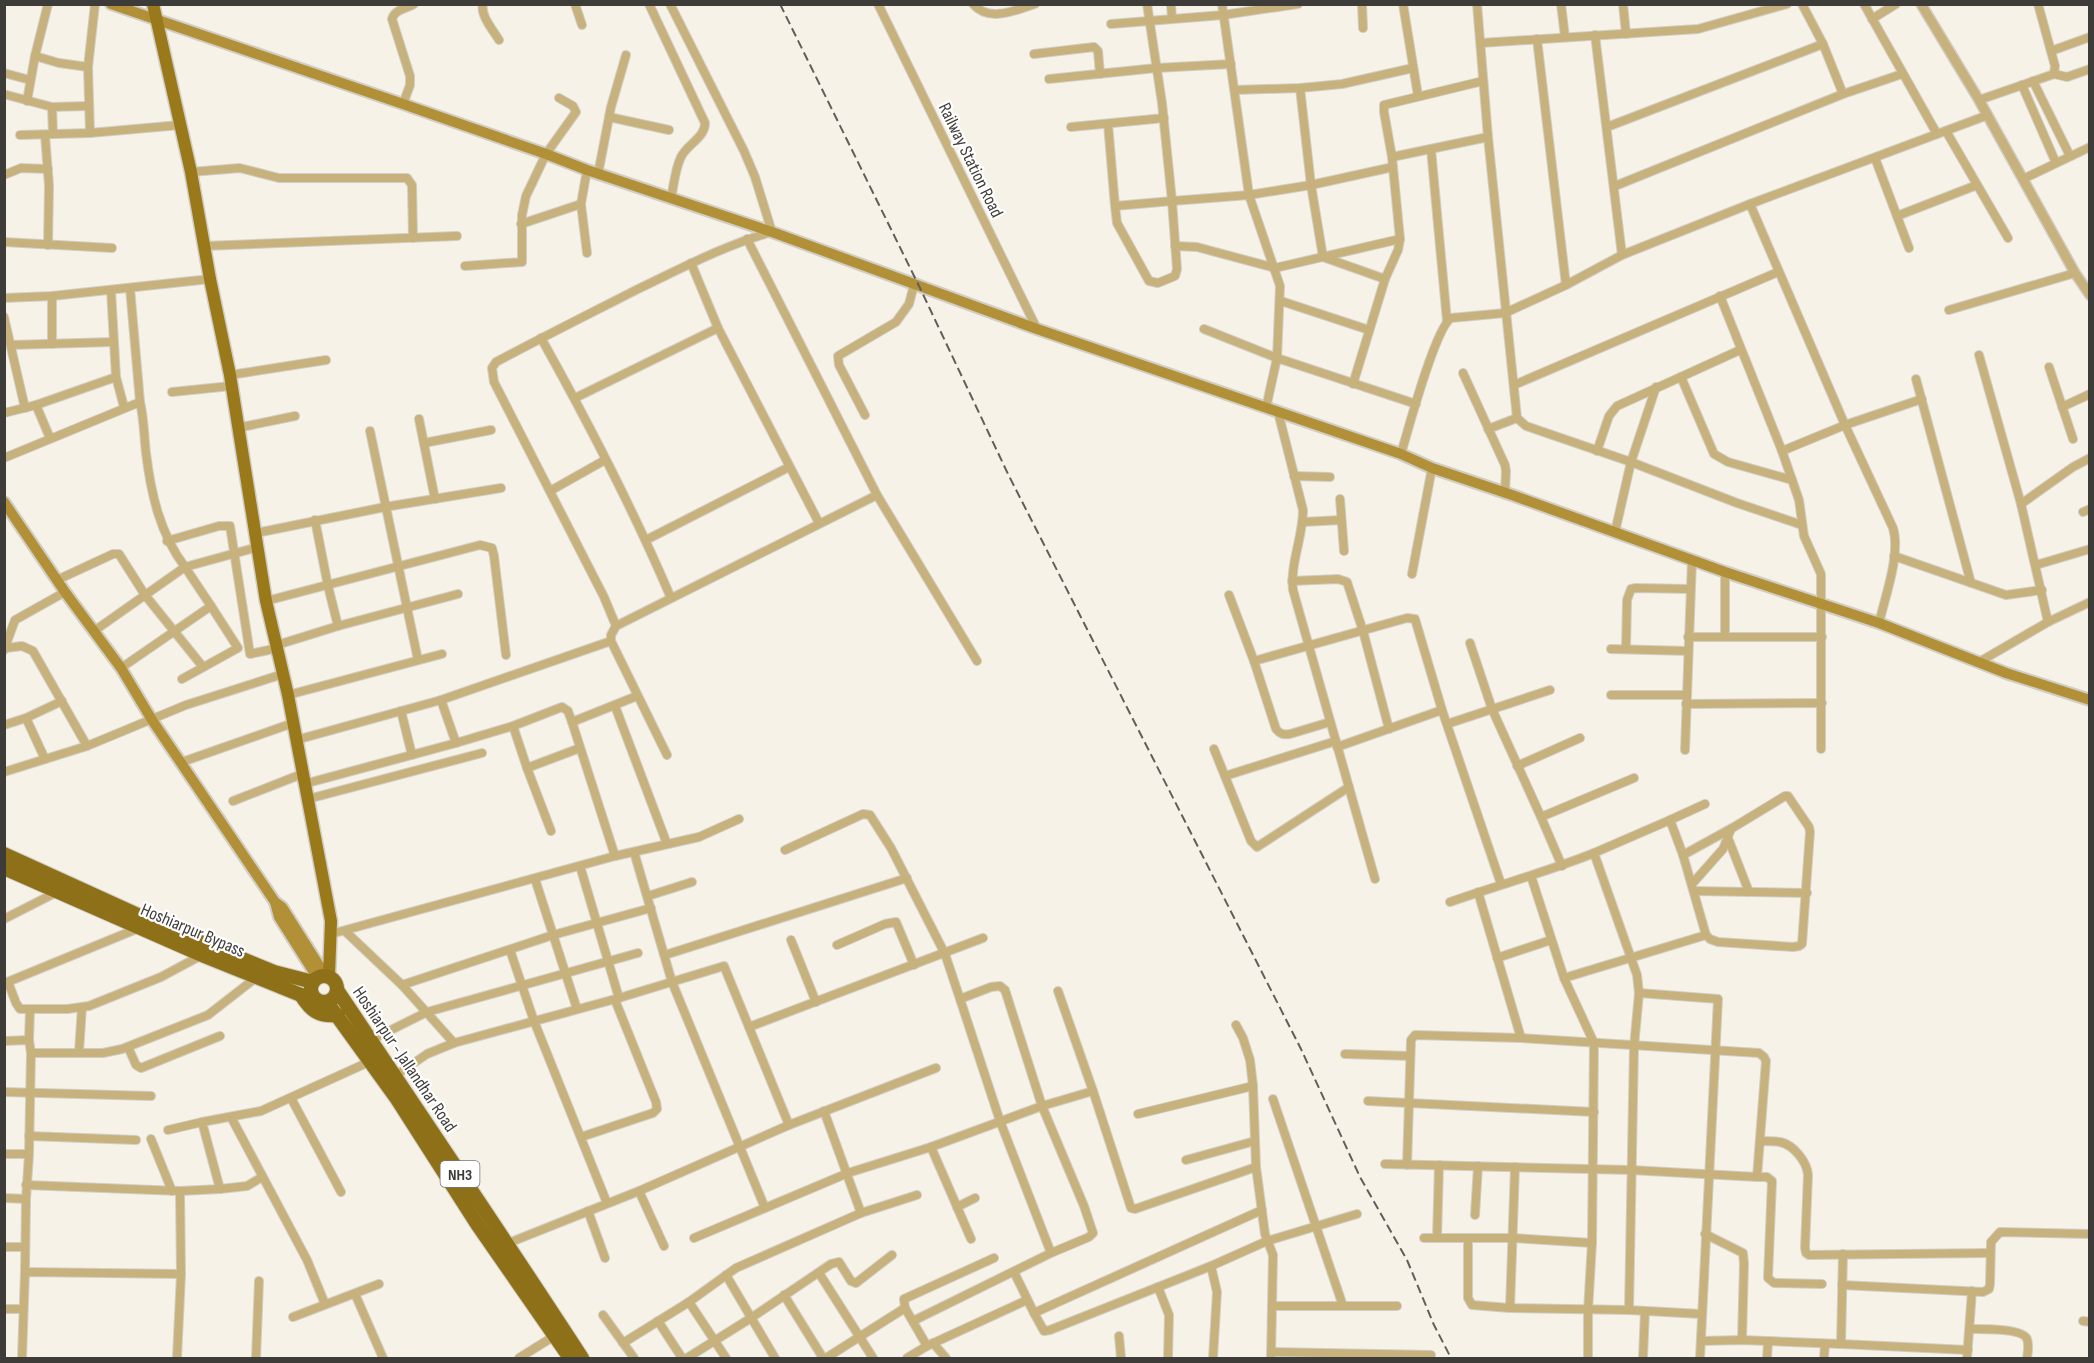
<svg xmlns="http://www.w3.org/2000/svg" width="2094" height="1363" viewBox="0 0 2094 1363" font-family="'Sofia Sans Condensed',sans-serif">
	<rect width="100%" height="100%" fill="#f6f2e8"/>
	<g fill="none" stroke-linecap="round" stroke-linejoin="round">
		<g stroke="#d1cec5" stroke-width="10">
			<g id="minor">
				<path d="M 483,4 C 480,15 493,30 499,40"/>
				<polyline points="575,4 582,25"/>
				<path d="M 649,4 L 705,123 C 705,138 687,144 681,157 C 675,169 674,185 671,198"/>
				<polyline points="878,4 1037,329"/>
				<path d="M 973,4 C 989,23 1016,10 1035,4"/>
				<polyline points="1147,4 1162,103 1172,201 1249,195 1311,185 1393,167"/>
				<polyline points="1171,4 1172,19"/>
				<polyline points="1222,4 1249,195 1280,286 1277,358 1266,408"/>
				<polyline points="1362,4 1363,28"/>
				<polyline points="1403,4 1418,96"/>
				<polyline points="1477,4 1488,137 1517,418 1526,426 1631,462 1737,503 1802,525"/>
				<polyline points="1561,4 1565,37"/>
				<polyline points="1623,4 1626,34"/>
				<polyline points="1802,4 1823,44 1843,94"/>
				<polyline points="1864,4 1937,134"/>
				<polyline points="1872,19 1896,4"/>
				<polyline points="1111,24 1223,15 1298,4"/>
				<polyline points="1595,35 1622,255"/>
				<polyline points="1537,39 1566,285"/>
				<polyline points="1481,43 1698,29 1787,4"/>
				<polyline points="2051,51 2090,37"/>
				<polyline points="1034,54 1094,47 1098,51 1100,74"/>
				<polyline points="35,56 59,63 88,67"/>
				<polyline points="4,73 30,80"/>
				<polyline points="2054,74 2067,77 2090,69"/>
				<polyline points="1049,79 1156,68 1231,64"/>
				<polyline points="2033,81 2070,156"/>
				<polyline points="2022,85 2056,163"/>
				<polyline points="1300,88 1311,185 1323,257 1385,279"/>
				<polyline points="1235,90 1300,88 1342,84 1413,68"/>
				<polyline points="7,95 52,107 53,134"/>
				<polyline points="1979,100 2054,74 2055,66 2038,4"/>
				<polyline points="27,101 35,56 48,4"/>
				<path d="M 403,104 L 410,85 L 410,76 L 392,19 C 395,9 406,9 414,4"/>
				<polyline points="52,107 88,106"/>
				<polyline points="609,117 669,130"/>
				<polyline points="1108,124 1115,206 1117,223 1149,281 1158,283 1175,276 1177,269 1172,201 1115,206"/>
				<polyline points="1071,127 1164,118"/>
				<polyline points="1607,127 1823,44"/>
				<polyline points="1946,131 2008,238"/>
				<polyline points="90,133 88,67 95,4"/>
				<polyline points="20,135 90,133 180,125"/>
				<polyline points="45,135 49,186 48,245"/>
				<polyline points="1431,149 1447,321"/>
				<polyline points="1392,157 1488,137"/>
				<polyline points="1875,158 1909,248"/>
				<polyline points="191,172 240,168 279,178 407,178 412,185 413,238"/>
				<polyline points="598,174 611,107 626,55"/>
				<polyline points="4,175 21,168 48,169"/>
				<polyline points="2023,179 2090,147"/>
				<polyline points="1615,186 1843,94 1902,74"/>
				<path d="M 1750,204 L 1845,425 L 1893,528 C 1901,554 1885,597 1879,623"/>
				<polyline points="1897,216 1977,185"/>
				<polyline points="521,224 581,204"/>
				<polyline points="4,242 112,248"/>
				<polyline points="204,246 457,236"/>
				<polyline points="1175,246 1197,247 1275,268 1400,239 1392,157 1384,112 1384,105 1483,81"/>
				<polyline points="587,253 581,204 587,170"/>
				<polyline points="691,263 718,328 819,523"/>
				<polyline points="465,266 522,262 522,215 526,196 546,154 576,112 573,106 559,98"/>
				<polyline points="130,288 140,402"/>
				<polyline points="111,290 116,377 124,407"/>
				<polyline points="1720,296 1782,451 1799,500 1804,536 1821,574 1821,749"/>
				<polyline points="4,298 52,296 210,279"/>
				<polyline points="1281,301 1369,330"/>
				<polyline points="1949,310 2075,273"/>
				<polyline points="4,317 25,408"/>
				<polyline points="1204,329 1277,358 1416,404"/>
				<path d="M 541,338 C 588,422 633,509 671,598"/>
				<polyline points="52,344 52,296"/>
				<polyline points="11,345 113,342"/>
				<polyline points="1979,355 2021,504 2048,622"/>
				<polyline points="2049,367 2073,439"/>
				<polyline points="1463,373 1505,465 1506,471 1505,492"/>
				<polyline points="230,375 326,360"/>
				<polyline points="1681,377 1714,454 1728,462 1792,480"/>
				<polyline points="1916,379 1971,583"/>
				<polyline points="1353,384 1385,279 1398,250 1400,239"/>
				<polyline points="1514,385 1778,272"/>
				<polyline points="172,392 231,386"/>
				<polyline points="575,398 718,328"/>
				<polyline points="36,405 50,438"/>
				<polyline points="2062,407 2090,394"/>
				<path d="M 1278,412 L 1303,510 C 1303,537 1290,563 1293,590 L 1375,879"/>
				<polyline points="4,413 36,405 116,377"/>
				<polyline points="865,415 839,365 838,356 896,322 909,304 914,285"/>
				<polyline points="419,419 435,499"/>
				<polyline points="237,428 295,416"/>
				<polyline points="1488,429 1517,418"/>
				<polyline points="370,431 418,660"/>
				<polyline points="424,443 491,430"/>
				<polyline points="1597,451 1609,416 1617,406 1740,350"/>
				<polyline points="1782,451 1845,425 1922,399"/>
				<path d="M 1401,454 C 1408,430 1435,329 1451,318 L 1505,313 L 1566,285 L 1622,255 L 1750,204 L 1988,115"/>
				<path d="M 4,458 L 140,402 C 144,419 144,436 146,453 C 151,494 160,534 185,567 L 258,547"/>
				<polyline points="1294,476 1330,477"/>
				<polyline points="550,491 605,460"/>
				<polyline points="877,495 977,661"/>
				<polyline points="1340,499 1344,551"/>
				<polyline points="2021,504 2073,467 2090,458"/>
				<polyline points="2083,512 2090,509"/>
				<polyline points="315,520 328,586 338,626"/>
				<polyline points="1303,522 1341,520"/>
				<polyline points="1615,532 1631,462 1656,387"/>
				<polyline points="256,533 385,507 501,488"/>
				<polyline points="646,540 789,467"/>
				<polyline points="167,541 219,526 230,526 250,654 278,648"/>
				<polyline points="1894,556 2006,595 2042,590"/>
				<polyline points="2036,565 2090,549"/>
				<polyline points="1725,572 1725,635"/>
				<polyline points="1412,574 1432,468"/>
				<polyline points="57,580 113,554 119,554 145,595 203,667"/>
				<polyline points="1292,581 1338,579 1347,582 1363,631 1389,729"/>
				<path d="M 1229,595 L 1254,661 L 1276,729 C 1280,734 1283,735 1290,734 L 1330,722"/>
				<polyline points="266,601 480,545 492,548 494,556 506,655"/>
				<polyline points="616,626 877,495 747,239"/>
				<polyline points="94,631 185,567 211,606 121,668"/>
				<polyline points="1688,637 1822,637"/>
				<polyline points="1470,643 1492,709 1541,817"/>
				<polyline points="277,645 338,626 458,594"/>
				<polyline points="6,648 22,646 33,651 87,746"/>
				<polyline points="1611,649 1688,651"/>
				<polyline points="1626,649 1627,600 1631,589 1636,588 1690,589"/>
				<polyline points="4,650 15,620 65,592"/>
				<polyline points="1254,661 1407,618 1415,619 1442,710 1501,884"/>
				<polyline points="1979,662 2048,622 2090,602"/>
				<polyline points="182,679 238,648 211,606"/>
				<polyline points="288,695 442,654"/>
				<polyline points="1611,695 1687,695"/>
				<polyline points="441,700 456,743"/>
				<polyline points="1686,704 1822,703"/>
				<polyline points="615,706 667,844"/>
				<polyline points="401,711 412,755"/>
				<polyline points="26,718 62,701"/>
				<polyline points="572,722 637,696"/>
				<polyline points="1447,724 1550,690"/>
				<polyline points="4,725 26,718 45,759"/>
				<polyline points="513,726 527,768 551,831"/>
				<polyline points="296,740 441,700 611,641"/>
				<polyline points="1337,747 1442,710"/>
				<polyline points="1214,749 1251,841 1257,847 1349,787"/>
				<polyline points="1685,750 1692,560"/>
				<path d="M 667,755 L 611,641 L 611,635 L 616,626 L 604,597 L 494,382 L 492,368 L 496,362 C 543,337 591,313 638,289 C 682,268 725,245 772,232 L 755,177 L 744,151 L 670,4"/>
				<polyline points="182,762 293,723"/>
				<polyline points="1517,766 1580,738"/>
				<polyline points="527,768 580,748"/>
				<polyline points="4,772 87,746 186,705 283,674"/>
				<polyline points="1225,776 1336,741"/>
				<polyline points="304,784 456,743 513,726 562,707 568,711 572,722 615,856"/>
				<polyline points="308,799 482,753"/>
				<polyline points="233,801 302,774"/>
				<polyline points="1670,820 1705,804"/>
				<polyline points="1728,838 1749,892"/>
				<polyline points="785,850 863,814 870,815 891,848 945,954 960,999"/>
				<polyline points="634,852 672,982 765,1208"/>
				<polyline points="1594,853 1670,820 1683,855"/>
				<polyline points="580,866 619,998"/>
				<polyline points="1562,866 1541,817 1634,778"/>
				<polyline points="1531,876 1564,978 1594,1043 1592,1243 1588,1311 1588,1358"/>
				<polyline points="535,879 577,1009"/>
				<polyline points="1692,884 1723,849 1731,829"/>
				<polyline points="1694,891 1807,893"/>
				<polyline points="1478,892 1521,1038"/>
				<polyline points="648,896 692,882"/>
				<path d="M 1450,902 C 1498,885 1547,872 1594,853 L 1637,975 L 1639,993 L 1634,1047 L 1629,1310"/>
				<polyline points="4,919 57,892"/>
				<polyline points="345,931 402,985 454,1043"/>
				<polyline points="331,934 615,856 699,837 739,819"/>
				<polyline points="791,940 816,1002"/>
				<polyline points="837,945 885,924 896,922 914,965"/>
				<polyline points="510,950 534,1021 607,1203"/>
				<polyline points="665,955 907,878"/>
				<polyline points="1497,958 1551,940"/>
				<polyline points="1564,978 1706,935 1683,855 1734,827 1785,796 1788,796 1809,827 1810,832 1802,944 1799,946 1793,947 1718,942 1710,939 1706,935"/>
				<polyline points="8,982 16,1003 20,1009 67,1009 89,1006 161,977 202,955"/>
				<polyline points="5,983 139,928"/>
				<polyline points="402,985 553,935 651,908"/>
				<polyline points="1058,991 1093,1091 1131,1208 1135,1209 1256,1167"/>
				<polyline points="1639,993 1718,999 1700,1358"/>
				<polyline points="1236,1025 1243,1038 1250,1060 1253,1086 1256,1167 1265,1234 1273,1255 1271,1358"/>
				<polyline points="749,1027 983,938"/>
				<polyline points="29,1040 30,1009"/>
				<polyline points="371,1040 427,1012 638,953"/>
				<polyline points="4,1041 29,1040 31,1053"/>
				<polyline points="128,1047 136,1065 141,1068 220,1036"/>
				<polyline points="79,1052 82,1007"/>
				<polyline points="1345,1054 1410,1056"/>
				<polyline points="395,1076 427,1054 454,1043 619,998 724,966 789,1125"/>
				<polyline points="4,1092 151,1096"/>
				<polyline points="291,1098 341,1192"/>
				<polyline points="1273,1099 1343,1306"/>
				<polyline points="1368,1101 1594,1112"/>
				<polyline points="824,1111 861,1213"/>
				<polyline points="1138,1114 1253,1086"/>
				<polyline points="231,1117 307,1260 325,1304"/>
				<polyline points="168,1130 202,1122"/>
				<polyline points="29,1136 136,1140"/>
				<polyline points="581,1137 653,1113 657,1109 656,1102 615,1000"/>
				<polyline points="151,1139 172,1191"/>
				<path d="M 1760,1141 C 1767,1141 1774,1141 1780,1142 C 1794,1145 1807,1162 1808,1175 L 1805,1248 L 1806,1253 L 1809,1255 L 1990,1253"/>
				<polyline points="931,1147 971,1239"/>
				<polyline points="4,1154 29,1154"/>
				<polyline points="1186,1160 1255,1141"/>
				<polyline points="1385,1164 1631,1170 1757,1177 1766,1061 1764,1057 1759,1053 1521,1038 1415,1035 1411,1040 1407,1165"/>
				<polyline points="1757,1177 1767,1177 1772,1181 1768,1278 1774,1283 1822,1284"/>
				<polyline points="26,1185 180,1191"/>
				<polyline points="220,1189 247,1186 262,1177"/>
				<polyline points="639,1191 664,1246"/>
				<polyline points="4,1198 26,1199"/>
				<polyline points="957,1207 975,1198"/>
				<polyline points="588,1211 605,1258"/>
				<polyline points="1475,1215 1478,1166"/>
				<polyline points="1705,1234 1743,1253 1744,1264 1742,1340"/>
				<polyline points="694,1238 848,1173 931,1147 1042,1106 1093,1091"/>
				<polyline points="1424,1238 1513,1238 1592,1243"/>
				<polyline points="1437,1238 1439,1165"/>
				<polyline points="1468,1238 1468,1298 1472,1305 1510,1308 1629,1310 1701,1314"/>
				<polyline points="506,1244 639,1191 789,1125 936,1068"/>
				<polyline points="4,1247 25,1247"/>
				<polyline points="1211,1266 1217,1292 1213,1358"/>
				<polyline points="25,1272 26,1199 29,1154 31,1053 103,1053 122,1049 208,1015 257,977"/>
				<polyline points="1014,1272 1034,1313 1262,1210"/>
				<polyline points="819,1273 873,1358"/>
				<polyline points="726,1275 775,1358"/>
				<polyline points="1842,1285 1983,1292 1989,1289 1990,1284 1991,1242 2000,1232 2090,1234"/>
				<polyline points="1158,1287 1169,1315 1168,1358"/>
				<polyline points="355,1294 383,1358"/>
				<polyline points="784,1295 823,1358"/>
				<polyline points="689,1302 726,1358"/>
				<polyline points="1272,1306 1397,1306"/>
				<polyline points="1510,1308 1515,1167"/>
				<polyline points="4,1309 23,1309"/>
				<polyline points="1034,1313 1044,1331 1050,1330 1211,1266 1267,1241 1357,1214"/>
				<polyline points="603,1315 634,1358"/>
				<polyline points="293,1317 379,1284"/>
				<polyline points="658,1321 682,1358"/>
				<polyline points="913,1321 1051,1253 1089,1237 1093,1233 1084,1206 1042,1106 1005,990 1000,986 991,987 960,999 1000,1121 1051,1253"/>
				<polyline points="2083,1321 2090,1322"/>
				<path d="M 1970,1329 C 1981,1329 2023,1328 2027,1339 C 2029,1344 2028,1352 2027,1358"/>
				<polyline points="1119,1336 1121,1358"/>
				<polyline points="1701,1341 1742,1340 1841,1344 1843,1254"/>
				<polyline points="623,1343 689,1302 736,1268 861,1213 917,1195"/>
				<polyline points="933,1343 946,1358"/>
				<polyline points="1841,1344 1968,1350"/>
				<polyline points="927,1346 905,1308 904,1299 994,1258"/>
				<polyline points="1271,1352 1431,1355"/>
				<polyline points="22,1358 25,1272 181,1274 180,1191 220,1189 202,1122 261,1111 371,1061"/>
				<polyline points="177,1358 181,1274"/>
				<polyline points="256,1358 259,1281"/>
				<polyline points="519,1358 556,1335"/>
				<polyline points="687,1358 751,1318 831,1264 839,1262 851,1281 856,1283 892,1255"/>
				<polyline points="826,1358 905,1308"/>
				<polyline points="907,1358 927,1346 1027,1300"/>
				<polyline points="1643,1358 1645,1311"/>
				<polyline points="1767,1358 1768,1342"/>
				<polyline points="1824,1358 1825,1344"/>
				<polyline points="1967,1358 1972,1291"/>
			</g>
		</g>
		<g stroke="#d1cec5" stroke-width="12">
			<polyline id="tertiary" points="1921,4 1979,100 2075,273 2090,295"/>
		</g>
		<g stroke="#d1cec5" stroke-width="14">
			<g id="secondary">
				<polyline points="111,4 403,104 546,154 587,170 772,232 1037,329 1401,454 1432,468 1512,495 1725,572 1879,623 2006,673 2090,700"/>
				<polyline points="4,502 65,592 121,668 152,720 275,902 282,907 325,975"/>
				<polyline points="275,902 279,917 317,977"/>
			</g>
		</g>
		<g stroke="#d1cec5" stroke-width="15">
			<polyline id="primary" points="153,4 191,172 210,279 230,375 266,601 288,695 331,921 329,976"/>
		</g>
		<g stroke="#d1cec5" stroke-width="16">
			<g id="trunk">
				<polyline points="4,854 171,930 274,972 313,982"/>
				<polyline points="4,868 202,955 301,995 315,999"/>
				<circle cx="324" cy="989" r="13"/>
				<path d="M 337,990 C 419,1112 502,1235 582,1358"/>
				<path d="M 301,995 C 311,1011 319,1017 338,1015"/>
				<polyline points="327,1002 397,1099 477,1224 570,1358"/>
			</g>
		</g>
		<use href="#minor" stroke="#c7b17c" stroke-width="8"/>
		<use href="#tertiary" stroke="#c7b17c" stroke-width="9"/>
		<use href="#secondary" stroke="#b19037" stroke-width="10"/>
		<use href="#primary" stroke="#9a791a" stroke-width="12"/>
		<use href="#trunk" stroke="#8e7018" stroke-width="14"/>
		<polyline stroke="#615f5b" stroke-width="2" stroke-dasharray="9 4.5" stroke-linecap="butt" points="780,4 920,288 1008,474 1301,1049 1360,1177 1407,1260 1434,1325 1451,1358"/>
	</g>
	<g text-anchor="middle" stroke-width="4.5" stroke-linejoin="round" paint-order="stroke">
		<rect fill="#fff" stroke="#787674" stroke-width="1.5" x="440.5" y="1161" width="39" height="26" rx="4.5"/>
		<g font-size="16" font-weight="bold" fill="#3e3c39">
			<text x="460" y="1180">NH3</text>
		</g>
		<g font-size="18" fill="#3e3c39" stroke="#fff">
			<text transform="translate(971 160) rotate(64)" y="6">Railway Station Road</text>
			<text transform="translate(193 930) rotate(23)" y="6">Hoshiarpur Bypass</text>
			<text transform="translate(405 1059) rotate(56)" y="6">Hoshiarpur - Jallandhar Road</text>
		</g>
	</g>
	<rect width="2094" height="1363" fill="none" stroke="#3e3c39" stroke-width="12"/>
</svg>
